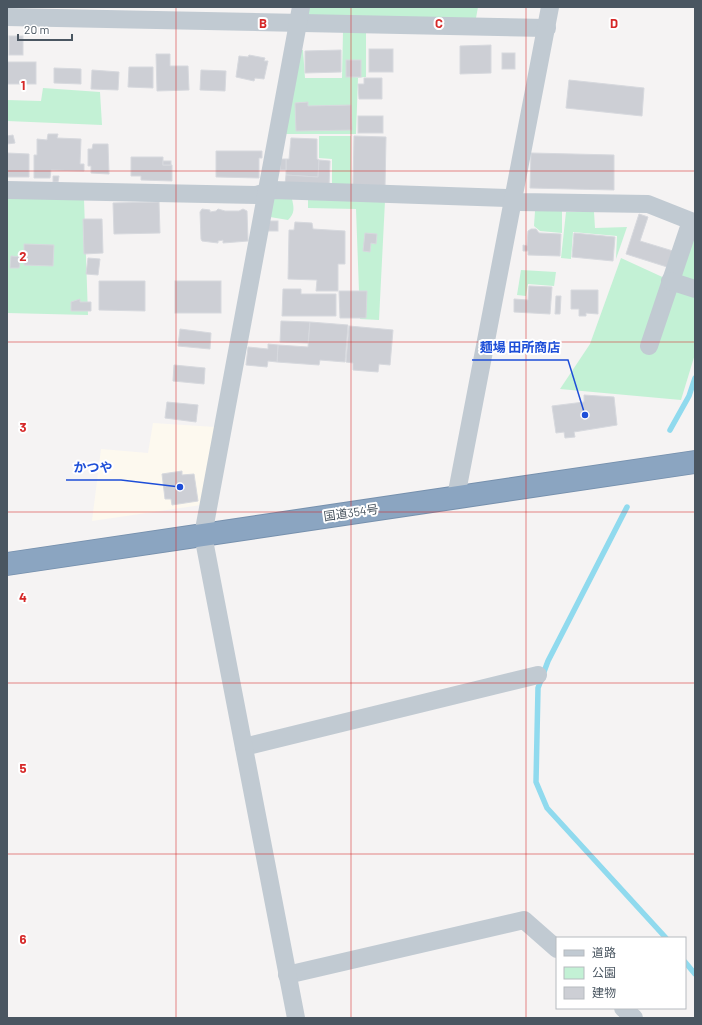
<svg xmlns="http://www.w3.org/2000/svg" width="702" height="1025" viewBox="0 0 702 1025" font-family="Barlow,'Noto Sans JP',sans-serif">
	<rect width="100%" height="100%" fill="#f5f3f3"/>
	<polygon fill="#fdf9ef" points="153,423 215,427 201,505 92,521 101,449 148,453"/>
	<g fill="#c3f1d5" fill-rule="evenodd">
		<polygon points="307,7 478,7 476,18 305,19"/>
		<path d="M 343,32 L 366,33 L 366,77 L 354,78 L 358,78 L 356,134 L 285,134 L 299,50 L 303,50 L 305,78 L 342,78 ZM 361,60 L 346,77 L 346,61 ZM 308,102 L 308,106 L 351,105 L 351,130 L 311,130 L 295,103 Z"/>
		<polygon points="43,88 100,92 102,125 7,121 7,100 41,101"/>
		<polygon points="319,136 351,136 351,188 332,187 332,159 319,158"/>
		<polygon points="7,196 84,199 88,315 7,313"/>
		<path d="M 276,196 L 292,199 C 294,208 295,213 288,220 L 270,217 L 273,200 Z"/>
		<polygon points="308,199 385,201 379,320 360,319 356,209 308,208"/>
		<polygon points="562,210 562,233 540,231 534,226 535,211"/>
		<polygon points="566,212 594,212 595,228 627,227 616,259 617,236 573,232 571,259 561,258"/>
		<polygon points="695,224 695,285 676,279"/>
		<polygon points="621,258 695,292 695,354 681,400 560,389 590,344"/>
		<polygon points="521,270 556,272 554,286 528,284 526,296 517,295"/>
	</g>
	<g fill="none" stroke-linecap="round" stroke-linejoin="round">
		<g stroke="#90daee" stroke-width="5.5">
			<polyline points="670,430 689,396 695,378"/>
			<polyline points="627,507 548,661 538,688 536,782 547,808 666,938"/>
			<polyline points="685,962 695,974"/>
		</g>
	</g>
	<g fill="#cdcfd5" stroke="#d7d9de">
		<rect x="9" y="36" width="14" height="19"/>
		<polygon points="491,45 491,73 460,74 460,46"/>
		<rect x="369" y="49" width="24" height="23"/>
		<polygon points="341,50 341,72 305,73 305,51"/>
		<rect x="502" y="53" width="13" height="16"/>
		<polygon points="156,54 170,54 170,66 188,66 189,90 157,91"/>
		<polygon points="249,55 265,58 264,61 268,61 264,79 255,78 254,81 236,77 239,56 248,57"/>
		<rect x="346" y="60" width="15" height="17"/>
		<rect x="7" y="62" width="29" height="22"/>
		<polygon points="129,67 153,67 153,88 128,87"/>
		<polygon points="54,68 81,69 81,84 54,83"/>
		<polygon points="92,70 119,72 118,90 91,89"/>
		<polygon points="201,70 226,71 225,91 200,90"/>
		<polygon points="364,78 382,78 382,99 359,99 358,84 364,84"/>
		<polygon points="569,80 644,88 642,116 566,108"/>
		<polygon points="308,102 308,106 351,105 352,130 296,131 295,103"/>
		<rect x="358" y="116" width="25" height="17"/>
		<polygon points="48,134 58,134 57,138 81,139 80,164 84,164 84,171 51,170 50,178 34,178 34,155 37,155 37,139 47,140"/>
		<polygon points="13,135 15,143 7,144 7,136"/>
		<polygon points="354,136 386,137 385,187 353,186"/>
		<polygon points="291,138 317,139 317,159 319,160 318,177 286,175 286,159 289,159"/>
		<polygon points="93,144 108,144 109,174 91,173 91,166 88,166 88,149 92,149"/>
		<polygon points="216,151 262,151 262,158 259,158 259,178 216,177"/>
		<polygon points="7,153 29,154 29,177 7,177"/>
		<polygon points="531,153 614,155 614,190 530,188"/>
		<polygon points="131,157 163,157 163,165 172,165 172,181 141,180 141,176 131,176"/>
		<polygon points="281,159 286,159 286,170 280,170"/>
		<polygon points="319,160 330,161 329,186 285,184 286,175 318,177"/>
		<rect x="163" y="161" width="8" height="4"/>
		<polygon points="53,176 59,176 58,182 53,182"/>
		<polygon points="159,202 160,233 114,234 113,203"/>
		<polygon points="202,209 210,210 210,212 216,211 218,209 225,211 239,211 243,209 247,211 248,241 223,243 223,240 218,241 218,243 202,241 201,239 200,212"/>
		<polygon points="639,214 648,217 640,241 673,251 667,267 626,254"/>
		<polygon points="83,219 102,219 103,253 84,254"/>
		<rect x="268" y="221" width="10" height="10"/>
		<polygon points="295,222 312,223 313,229 345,231 345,264 338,264 338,291 316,291 317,280 288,279 289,230 294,230"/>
		<polygon points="531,229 536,229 539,233 561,234 560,256 528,255 528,251 523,251 523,245 527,246 528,231"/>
		<polygon points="365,233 377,234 376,244 371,243 370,252 363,251"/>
		<polygon points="574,233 615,237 613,261 572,257"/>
		<polygon points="24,244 54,245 53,266 24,265"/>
		<polygon points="11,256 21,257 19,268 10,268"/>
		<polygon points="88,258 100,259 98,275 86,274"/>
		<polygon points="99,281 145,281 145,311 99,310"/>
		<rect x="175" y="281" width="46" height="32"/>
		<polygon points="529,286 552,287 550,314 514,312 514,299 528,300"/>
		<polygon points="283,289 301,289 301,294 336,294 336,316 282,316"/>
		<polygon points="571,290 598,290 598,314 586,313 586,316 579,316 579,309 571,309"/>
		<polygon points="339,291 367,291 366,318 340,318"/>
		<polygon points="556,296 561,296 560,314 555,314"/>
		<polygon points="80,299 80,302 91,302 91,311 71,311 71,302"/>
		<polygon points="281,321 310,322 308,343 280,342"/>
		<polygon points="310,322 348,325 345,362 320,360 319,365 277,362 278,345 308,347"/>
		<polygon points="349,326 393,330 390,365 379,364 378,372 353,370 353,363 346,362"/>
		<polygon points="180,329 211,333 210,349 178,346"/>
		<polygon points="268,344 278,345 277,362 268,361 267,367 246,365 248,347 268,349"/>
		<polygon points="174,365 205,368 204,384 173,381"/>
		<polygon points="584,395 614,397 617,425 574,432 575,437 565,438 564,432 556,433 552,406 584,402"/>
		<polygon points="167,402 198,405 196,422 165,418"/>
		<polygon points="182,471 182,475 194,474 198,501 172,505 171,499 165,499 162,474"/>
	</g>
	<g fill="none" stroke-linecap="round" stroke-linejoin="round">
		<g stroke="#7690ad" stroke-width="24">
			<polyline id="highway" points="7,564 695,462"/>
		</g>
		<g stroke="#c1cad2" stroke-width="18">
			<polyline points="7,17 547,28"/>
			<polyline points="7,190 256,195 273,190 507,198 519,202 648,204 691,221 649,346"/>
			<polyline points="670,281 695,289"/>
			<polyline points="456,497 550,7"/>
			<polyline points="244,747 538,675"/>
			<polyline points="287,975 524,920 557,949"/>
			<polyline points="623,1008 634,1018"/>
			<polyline points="296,1018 203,535 301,7"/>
		</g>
		<use href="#highway" stroke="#8ba5c1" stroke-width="22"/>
	</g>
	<path fill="none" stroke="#d62828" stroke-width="1" stroke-opacity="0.55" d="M 176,7 L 176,1018M 351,7 L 351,1018M 526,7 L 526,1018M 7,171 L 695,171M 7,342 L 695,342M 7,512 L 695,512M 7,683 L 695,683M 7,854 L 695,854"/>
	<g text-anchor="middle" stroke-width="4" stroke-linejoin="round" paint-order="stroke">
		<g font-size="12" fill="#4a5661" stroke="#fff">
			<text transform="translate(351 513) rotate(-8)" y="4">国道354号</text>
		</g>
	</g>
	<g font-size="13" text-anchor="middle" font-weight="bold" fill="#d62828" stroke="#fff" stroke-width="4" stroke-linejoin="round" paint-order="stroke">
		<text x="263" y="28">B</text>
		<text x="439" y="28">C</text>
		<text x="614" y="28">D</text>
		<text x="23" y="90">1</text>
		<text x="23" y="261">2</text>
		<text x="23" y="432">3</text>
		<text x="23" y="602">4</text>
		<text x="23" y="773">5</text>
		<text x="23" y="944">6</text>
	</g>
	<path fill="none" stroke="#1d4ed8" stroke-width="1.5" d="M585 415L568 360H472M180 487L121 480H66"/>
	<g fill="#1d4ed8" stroke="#fff" stroke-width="1.5">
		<circle cx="585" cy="415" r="4"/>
		<circle cx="180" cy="487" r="4"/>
	</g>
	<g font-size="13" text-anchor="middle" font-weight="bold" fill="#1d4ed8" stroke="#fff" stroke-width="4" stroke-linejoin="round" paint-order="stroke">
		<text x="520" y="352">麺場 田所商店</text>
		<text x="93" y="472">かつや</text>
	</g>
	<rect width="702" height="1025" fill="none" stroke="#4a5661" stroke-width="16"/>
	<rect x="556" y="937" width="130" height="72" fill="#ffffff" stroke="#b7bbc0"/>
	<rect x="564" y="950" width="20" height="6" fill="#c1cad2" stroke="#b7bbc0"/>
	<text x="592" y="957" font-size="12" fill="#4a5661">道路</text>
	<rect x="564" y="967" width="20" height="12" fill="#c3f1d5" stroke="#b7bbc0"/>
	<text x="592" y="977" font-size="12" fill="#4a5661">公園</text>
	<rect x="564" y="987" width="20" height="12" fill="#cdcfd5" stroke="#b7bbc0"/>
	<text x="592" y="997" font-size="12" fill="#4a5661">建物</text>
	<path d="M18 34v6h54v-6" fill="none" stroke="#4a5661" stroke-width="2"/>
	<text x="24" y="34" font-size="12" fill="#4a5661" stroke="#ffffff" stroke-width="3" paint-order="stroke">20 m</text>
</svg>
